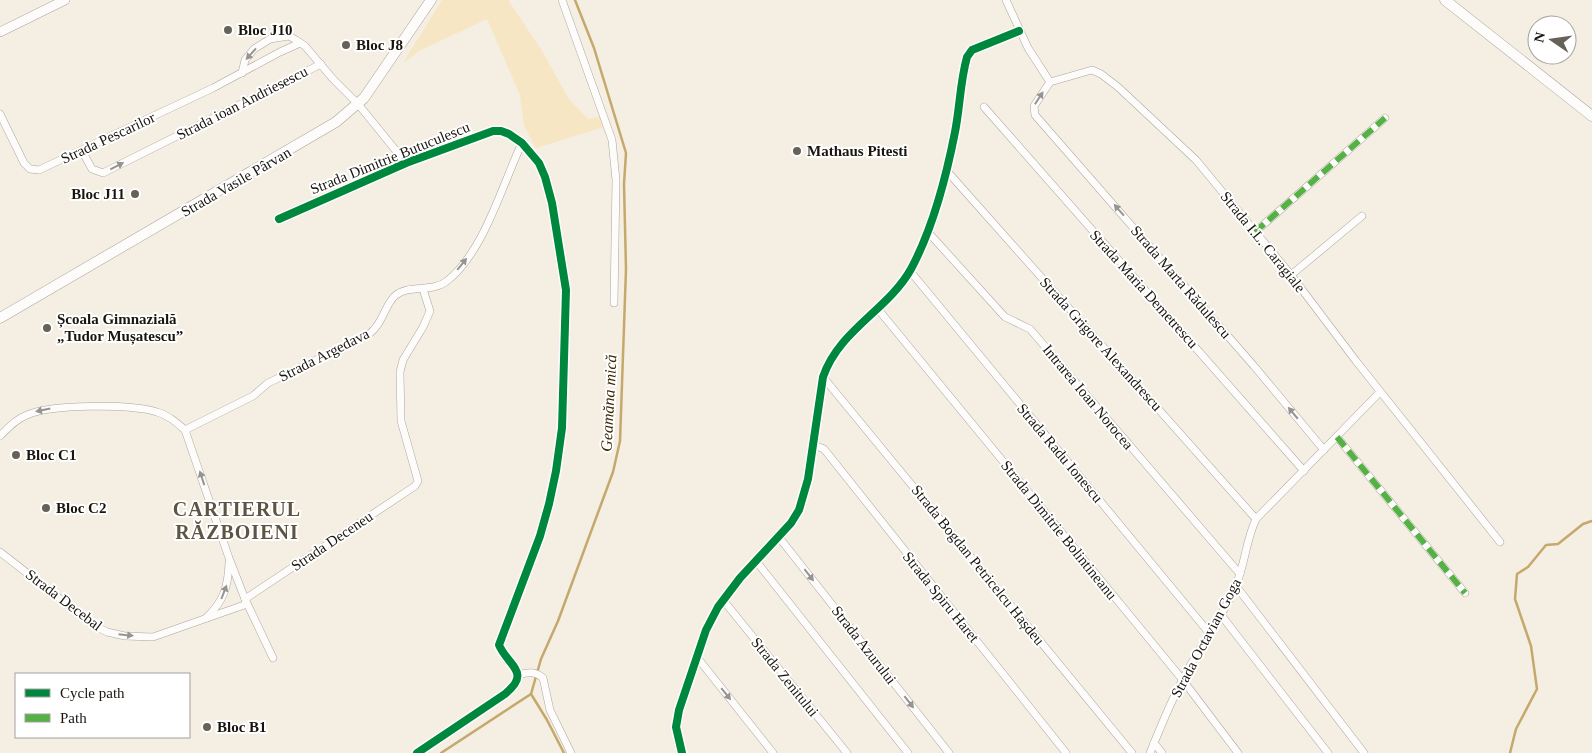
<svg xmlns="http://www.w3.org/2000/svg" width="1592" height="753" viewBox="0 0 1592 753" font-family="'Times New Roman',serif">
	<rect width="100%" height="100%" fill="#f4eee3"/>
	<polygon fill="#f7e6c4" points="442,0 508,0 544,54 568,98 588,119 604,116 607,126 536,148 524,126 520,95 487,19 421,50 403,63"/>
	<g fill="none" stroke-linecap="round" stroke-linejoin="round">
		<g stroke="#c5a96c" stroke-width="2.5">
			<polyline points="531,694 547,720 564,753"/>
			<polyline points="441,753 531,694 541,659 558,621 613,472 620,441 626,269 624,184 626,153 594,48 575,0"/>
			<polyline points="1510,753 1516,729 1537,689 1531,646 1515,599 1517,574 1528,567 1546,545 1558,544 1583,524 1592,521"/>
		</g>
		<g stroke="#aba69e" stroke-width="8">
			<g id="street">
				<polyline points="562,0 612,140 616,180 614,303"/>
				<polyline points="1006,0 1028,48 1050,82 1092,70 1101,74 1118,87 1196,160 1291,275 1356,361 1500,542"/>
				<polyline points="242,73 245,60 254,49 270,39 289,36 296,40 305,46 333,79 358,104 406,163"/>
				<polyline points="1050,82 1034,106 1035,115 1254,366 1324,450"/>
				<polyline points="984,107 1304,471"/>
				<polyline points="0,114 24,163 30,169 39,170 213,88 280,52 300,43"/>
				<polyline points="82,151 92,169 103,173 321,64"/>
				<polyline points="946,170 1256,519"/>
				<path d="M 279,219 L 406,163 L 493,131 L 501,131 L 509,134 L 522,143 L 539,163 L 545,177 L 552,203 L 566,290 L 562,428 L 556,471 L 549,504 L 540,536 L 499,645 C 508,666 532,672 505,694 L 417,753"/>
				<polyline points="927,231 1005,317 1030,329 1240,574"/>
				<polyline points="1255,232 1385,118"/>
				<polyline points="910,271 1210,634"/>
				<polyline points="1291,275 1362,216"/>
				<polyline points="877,308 1182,679 1238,753"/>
				<polyline points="823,377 1132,753"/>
				<path d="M 185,430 L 253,396 L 268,383 L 368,335 C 384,323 385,303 396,295 C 410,284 432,293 447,281 C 484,252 502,185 522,143"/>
				<path d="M 0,436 C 8,428 16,419 27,415 C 51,404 131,404 157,412 C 168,415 177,423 185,430 L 229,558 L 245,599 L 273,658"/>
				<polyline points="1337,437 1465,593"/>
				<polyline points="814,445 824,449 1066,753"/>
				<polyline points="778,536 949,753"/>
				<polyline points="0,552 95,626 107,632 125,636 153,637 247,604"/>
				<polyline points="756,561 908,753"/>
				<polyline points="1236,586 1364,753"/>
				<polyline points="245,599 415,486 418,481 401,421 400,372 403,360 423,327 430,311 423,289"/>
				<polyline points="723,600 847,753"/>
				<polyline points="1221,615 1328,753"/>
				<path d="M 206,618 C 224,601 228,587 229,563"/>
				<polyline points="696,656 773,753"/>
				<path d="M 518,675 C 528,672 535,671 543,678 L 550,710 L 571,753"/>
				<polyline points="1154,743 1162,753"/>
				<path d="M 682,753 L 676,727 L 679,710 L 706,630 L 718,607 L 740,578 L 791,523 L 799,510 L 808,479 L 823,377 C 839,330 888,310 911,269 C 933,228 946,178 955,132 C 960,107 960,82 967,57 L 972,50 L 1019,31"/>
				<path d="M 1150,753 C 1160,728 1170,703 1183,679 C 1199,647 1222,619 1236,585 C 1245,564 1246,540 1256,519 L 1380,392"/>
			</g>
		</g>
		<g stroke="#aba69e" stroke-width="10">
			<polyline id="secondary" points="0,32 65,0"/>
		</g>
		<g stroke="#aba69e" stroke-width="11">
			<g id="primary">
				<polyline points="1445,0 1592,116"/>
				<polyline points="0,318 336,122 364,98 431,0"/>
			</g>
		</g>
		<use href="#street" stroke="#fdfcfb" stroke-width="7"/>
		<use href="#secondary" stroke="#fdfcfb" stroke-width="9"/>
		<use href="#primary" stroke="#fdfcfb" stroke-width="10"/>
		<g stroke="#55b144" stroke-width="6" stroke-dasharray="12 6" stroke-linecap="butt">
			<polyline points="1255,232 1385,118"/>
			<polyline points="1337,437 1465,593"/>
		</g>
		<g stroke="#fff" stroke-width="11">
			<g id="cycleway">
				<path d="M 279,219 L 406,163 L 493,131 L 501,131 L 509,134 L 522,143 L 539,163 L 545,177 L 552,203 L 566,290 L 562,428 L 556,471 L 549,504 L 540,536 L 499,645 C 508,666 532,672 505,694 L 417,753"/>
				<path d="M 682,753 L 676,727 L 679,710 L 706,630 L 718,607 L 740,578 L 791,523 L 799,510 L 808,479 L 823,377 C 839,330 888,310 911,269 C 933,228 946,178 955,132 C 960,107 960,82 967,57 L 972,50 L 1019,31"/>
			</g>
		</g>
		<use href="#cycleway" stroke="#00873e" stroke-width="8"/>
	</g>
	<defs><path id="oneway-solid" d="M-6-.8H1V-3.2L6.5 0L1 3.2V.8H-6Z" transform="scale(1.25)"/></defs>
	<g fill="#969490">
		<use href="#oneway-solid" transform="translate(251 54) rotate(132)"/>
		<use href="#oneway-solid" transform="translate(1039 98) rotate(-57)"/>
		<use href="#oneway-solid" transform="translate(117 166) rotate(-27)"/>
		<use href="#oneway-solid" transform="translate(1119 210) rotate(-131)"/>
		<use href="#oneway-solid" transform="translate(462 264) rotate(-51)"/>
		<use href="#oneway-solid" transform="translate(43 410) rotate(168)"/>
		<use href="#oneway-solid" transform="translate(1293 413) rotate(-130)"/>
		<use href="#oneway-solid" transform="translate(202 478) rotate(-108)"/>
		<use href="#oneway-solid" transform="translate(809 575) rotate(52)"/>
		<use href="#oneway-solid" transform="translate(224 592) rotate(-69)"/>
		<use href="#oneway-solid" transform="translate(126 635) rotate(6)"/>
		<use href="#oneway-solid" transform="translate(726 694) rotate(51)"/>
		<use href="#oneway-solid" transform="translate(909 702) rotate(52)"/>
	</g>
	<g fill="#666159" stroke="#fff" stroke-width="2">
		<circle cx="228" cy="30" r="5"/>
		<circle cx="346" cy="45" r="5"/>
		<circle cx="797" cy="151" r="5"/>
		<circle cx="135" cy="194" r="5"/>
		<circle cx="47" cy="328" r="5"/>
		<circle cx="16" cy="455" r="5"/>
		<circle cx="46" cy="508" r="5"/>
		<circle cx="207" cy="727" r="5"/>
	</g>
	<g text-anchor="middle" stroke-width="4" stroke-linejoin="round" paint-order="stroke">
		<g font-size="15" font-weight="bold" fill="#19150e" stroke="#fff" text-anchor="start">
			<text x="238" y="35">Bloc J10</text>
			<text x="356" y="50">Bloc J8</text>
			<text x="807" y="156">Mathaus Pitesti</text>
			<text x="125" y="199" text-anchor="end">Bloc J11</text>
			<text x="57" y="324">Școala Gimnazială<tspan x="57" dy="17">„Tudor Mușatescu”</tspan></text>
			<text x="26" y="460">Bloc C1</text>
			<text x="56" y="513">Bloc C2</text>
			<text x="217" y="732">Bloc B1</text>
		</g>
		<g font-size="15" fill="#19150e" stroke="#fff">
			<text transform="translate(242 103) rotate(-27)" y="5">Strada ioan Andriesescu</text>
			<text transform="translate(108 138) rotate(-25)" y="5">Strada Pescarilor</text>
			<text transform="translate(390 158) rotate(-22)" y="5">Strada Dimitrie Butuculescu</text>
			<text transform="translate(236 182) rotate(-30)" y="5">Strada Vasile Pârvan</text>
			<text transform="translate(1263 242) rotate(51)" y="5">Strada I.L. Caragiale</text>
			<text transform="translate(1181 282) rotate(49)" y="5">Strada Marta Rădulescu</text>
			<text transform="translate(1144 289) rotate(48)" y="5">Strada Maria Demetrescu</text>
			<text transform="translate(1101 344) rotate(48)" y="5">Strada Grigore Alexandrescu</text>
			<text transform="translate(324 355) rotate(-27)" y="5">Strada Argedava</text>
			<text transform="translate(1088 397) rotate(50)" y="5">Intrarea Ioan Norocea</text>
			<text transform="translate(1060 453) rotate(50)" y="5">Strada Radu Ionescu</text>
			<text transform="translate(1059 530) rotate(51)" y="5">Strada Dimitrie Bolintineanu</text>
			<text transform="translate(332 541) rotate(-34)" y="5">Strada Deceneu</text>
			<text transform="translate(978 565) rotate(51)" y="5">Strada Bogdan Petricelcu Hașdeu</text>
			<text transform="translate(941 597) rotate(51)" y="5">Strada Spiru Haret</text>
			<text transform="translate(64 600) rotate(37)" y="5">Strada Decebal</text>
			<text transform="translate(1206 638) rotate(-62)" y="5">Strada Octavian Goga</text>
			<text transform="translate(864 645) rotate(52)" y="5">Strada Azurului</text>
			<text transform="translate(785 677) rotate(51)" y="5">Strada Zenitului</text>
		</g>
		<g font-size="16" font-style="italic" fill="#392904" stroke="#fff">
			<text transform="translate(608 403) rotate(-87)" y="6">Geamăna mică</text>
		</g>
		<g font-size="20" font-weight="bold" letter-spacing="1" fill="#5d5443" stroke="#fff">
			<text x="237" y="516">CARTIERUL<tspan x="237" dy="23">RĂZBOIENI</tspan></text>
		</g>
	</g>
	<rect x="15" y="673" width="175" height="65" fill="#ffffff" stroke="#a3a19f"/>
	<rect x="25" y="689" width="25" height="8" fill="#00873e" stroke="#a3a19f"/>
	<text x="60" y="698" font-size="15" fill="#19150e">Cycle path</text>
	<rect x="25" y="714" width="25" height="8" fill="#55b144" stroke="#a3a19f"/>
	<text x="60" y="723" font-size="15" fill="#19150e">Path</text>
	<g transform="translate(1552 40) rotate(283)"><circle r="24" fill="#ffffff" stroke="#a3a19f"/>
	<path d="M0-4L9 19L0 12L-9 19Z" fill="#666159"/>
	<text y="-8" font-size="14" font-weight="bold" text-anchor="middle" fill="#19150e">N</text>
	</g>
</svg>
